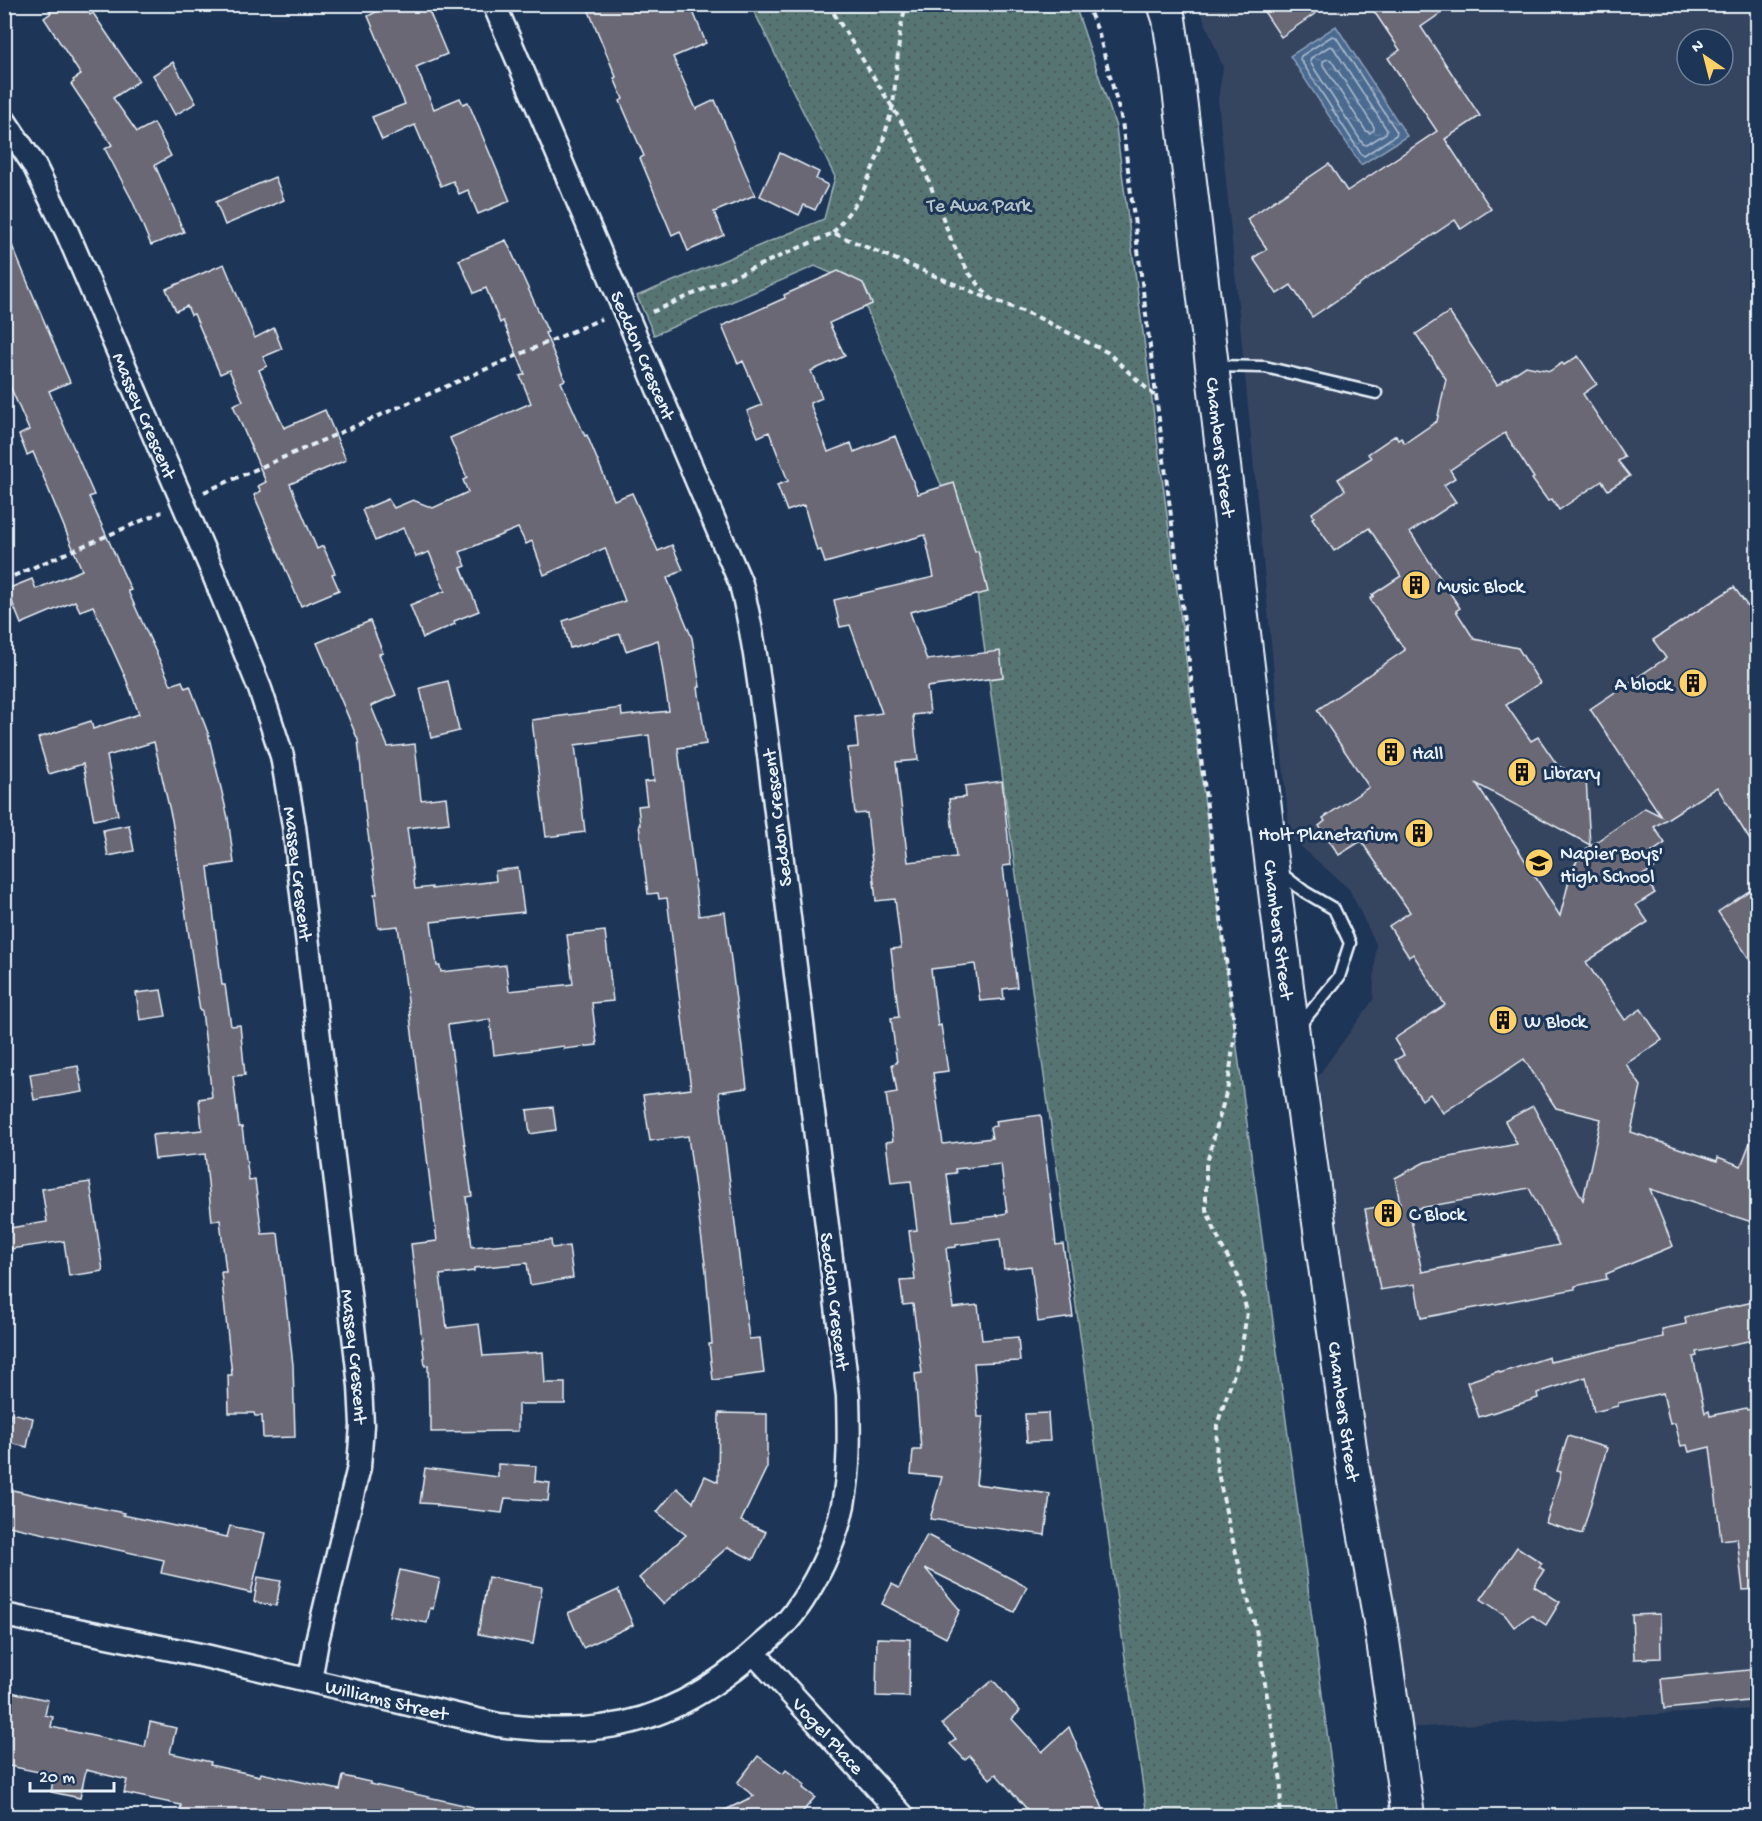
<svg xmlns="http://www.w3.org/2000/svg" width="1762" height="1821" viewBox="0 0 1762 1821" font-family="'Gochi Hand',sans-serif">
	<defs>
		<pattern id="grass-dots" width="8" height="8" patternUnits="userSpaceOnUse" patternTransform="scale(1.5)"><rect width="8" height="8" fill="#567472"/><path d="M2 2h.1M6 6h.1" fill="none" stroke="#4d5c5c" stroke-width="1.8" stroke-linecap="round"/></pattern>
		<pattern id="water-ripples" width="26" height="14" patternUnits="userSpaceOnUse" patternTransform="scale(1.5)"><rect width="26" height="14" fill="#4b6a90"/><path d="M2 4q2-2 4 0t4 0M15 11q2-2 4 0t4 0" fill="none" stroke="#6580a0"/></pattern>
	</defs>
	<rect width="100%" height="100%" fill="#1d3557"/>
	<filter id="ink" filterUnits="userSpaceOnUse"><feTurbulence type="fractalNoise" baseFrequency=".0167" numOctaves="2"/><feDisplacementMap in="SourceGraphic" scale="12" xChannelSelector="R" yChannelSelector="G"/><feConvolveMatrix kernelMatrix="1 2 1 2 8 2 1 2 1" color-interpolation-filters="sRGB"/></filter>
	<g filter="url(#ink)">
		<path fill="#344460" fill-rule="evenodd" d="M 1198,5 L 1757,5 L 1757,1709 L 1405,1728 L 1318,1076 L 1373,1000 L 1376,944 L 1349,889 L 1290,837 L 1218,99 L 1223,67 ZM 1687,39 L 1723,39 L 1723,75 L 1687,75 Z"/>
		<polygon fill="url(#grass-dots)" stroke="#9fb2b5" stroke-width="1.5" points="751,5 1075,5 1116,127 1338,1816 1147,1816 972,558 856,284 815,266 654,335 637,296 824,219 835,177"/>
		<polygon fill="url(#water-ripples)" stroke="#8aa0ba" stroke-width="1.5" points="1336,26 1407,136 1361,165 1290,56"/>
		<g fill="none" stroke-linecap="round" stroke-linejoin="round">
			<g stroke="#a9bbce" stroke-width="1.5">
				<polygon points="1332,36 1336,37 1397,132 1396,135 1364,156 1361,154 1300,59 1301,56"/>
				<polygon points="1330,46 1333,47 1387,130 1386,133 1367,145 1363,144 1310,62 1311,58"/>
				<polygon points="1328,59 1331,60 1374,127 1374,130 1370,133 1366,131 1323,65 1323,61"/>
			</g>
		</g>
		<g fill="#6a6775" stroke="#e8f1f8" stroke-width="1.5" fill-rule="evenodd">
			<polygon points="45,4 84,4 90,15 93,13 139,81 113,98 137,132 154,123 171,156 155,165 184,232 151,245 132,200 105,149 112,145 71,84 74,82 73,80 81,75 44,18 51,13"/>
			<polygon points="391,4 426,4 447,54 416,67 434,109 460,98 463,104 468,102 510,201 478,214 468,190 459,194 453,181 441,186 415,125 382,140 372,117 405,104 368,16"/>
			<polygon points="586,4 690,4 706,43 673,57 696,109 715,100 755,195 714,212 724,235 688,251 680,231 672,235 640,158 644,156 620,101 623,99 614,78 616,77"/>
			<polygon points="1259,4 1329,4 1281,37"/>
			<polygon points="1369,4 1454,4 1421,27 1480,116 1445,139 1491,209 1461,229 1455,220 1312,317 1291,285 1277,294 1253,258 1267,249 1247,219 1329,164 1347,191 1437,131 1388,58 1400,50"/>
			<polygon points="173,62 196,103 175,115 153,75"/>
			<polygon points="780,153 819,172 816,179 828,185 815,210 804,205 799,215 760,196"/>
			<polygon points="275,177 284,200 225,225 216,202"/>
			<polygon points="5,229 70,382 49,391 94,495 89,497 131,590 128,591 171,685 182,681 185,688 190,686 208,733 228,818 234,863 208,867 222,985 225,985 231,1026 240,1025 245,1075 233,1076 239,1127 242,1127 249,1181 255,1180 262,1234 278,1233 293,1365 295,1437 263,1438 262,1416 255,1416 254,1413 229,1413 228,1375 232,1375 221,1272 226,1272 220,1220 212,1221 205,1154 155,1159 152,1135 202,1130 199,1099 212,1097 202,1011 200,1011 172,820 154,742 107,756 118,815 94,820 83,764 49,774 38,738 91,721 93,729 139,714 126,679 93,606 80,611 75,601 21,624 7,589 32,579 36,589 82,570 33,452 27,455 19,435 29,430 4,372"/>
			<polygon points="506,240 548,332 545,333 565,380 561,382 585,436 587,435 614,500 632,493 658,551 672,545 683,570 667,578 692,638 700,687 698,687 706,744 678,748 699,916 725,912 747,1088 719,1092 749,1339 760,1338 764,1373 713,1380 709,1344 712,1344 706,1271 688,1136 650,1141 643,1095 691,1089 667,898 659,899 658,893 648,894 639,825 640,825 638,806 647,805 644,782 654,781 649,735 575,745 585,832 546,837 532,720 621,708 622,716 669,711 658,640 626,651 620,634 570,648 563,621 625,601 605,548 544,575 532,541 526,544 518,528 460,552 466,566 461,568 479,611 454,621 455,624 423,638 410,605 445,591 429,552 416,557 403,528 375,541 362,510 388,499 394,508 413,500 433,508 468,492 463,480 467,478 450,438 531,403 520,376 525,374 503,321 500,323 486,288 474,293 459,260"/>
			<polygon points="224,264 255,338 274,328 282,349 263,357 267,366 259,370 284,428 325,410 346,460 290,484 317,549 323,546 335,573 332,574 339,590 301,606 254,495 261,491 258,486 266,482 233,405 243,401 229,370 220,374 194,314 191,315 187,306 176,311 166,289"/>
			<path d="M 838,271 L 863,283 L 872,304 L 829,323 L 845,356 L 811,371 L 822,398 L 810,403 L 828,452 L 851,443 L 854,452 L 895,436 L 918,494 L 954,483 L 975,552 L 978,551 L 988,592 L 910,612 L 927,660 L 1000,651 L 1003,677 L 927,687 L 930,713 L 913,715 L 918,760 L 896,762 L 908,862 L 956,857 L 949,799 L 966,797 L 965,786 L 1002,781 L 1011,865 L 1003,866 L 1017,987 L 1003,989 L 1004,999 L 980,1001 L 975,964 L 931,969 L 938,1026 L 941,1025 L 948,1071 L 933,1073 L 943,1144 L 992,1138 L 990,1127 L 996,1126 L 995,1121 L 1041,1115 L 1056,1245 L 1063,1244 L 1073,1317 L 1038,1322 L 1031,1266 L 1004,1269 L 1000,1239 L 956,1245 L 956,1247 L 946,1248 L 953,1308 L 978,1305 L 982,1340 L 1018,1337 L 1020,1361 L 974,1363 L 978,1417 L 983,1417 L 976,1484 L 1050,1494 L 1045,1535 L 930,1519 L 942,1477 L 911,1474 L 913,1450 L 921,1450 L 915,1374 L 922,1373 L 913,1304 L 903,1305 L 900,1281 L 915,1280 L 909,1231 L 917,1230 L 911,1181 L 891,1183 L 886,1142 L 893,1141 L 886,1094 L 897,1092 L 892,1064 L 897,1063 L 891,1018 L 899,1017 L 891,949 L 901,948 L 895,899 L 876,901 L 867,813 L 855,814 L 848,748 L 858,747 L 855,717 L 882,713 L 850,625 L 840,627 L 834,600 L 934,577 L 925,535 L 825,563 L 821,550 L 817,551 L 804,505 L 787,511 L 777,485 L 788,481 L 769,432 L 758,437 L 747,411 L 762,405 L 743,361 L 738,364 L 722,326 L 785,298 L 784,295 ZM 1001,1164 L 1007,1213 L 997,1215 L 998,1216 L 953,1221 L 947,1174 L 956,1173 L 955,1169 Z"/>
			<path d="M 1449,312 L 1497,385 L 1526,366 L 1550,371 L 1562,363 L 1564,365 L 1578,356 L 1597,384 L 1583,394 L 1625,457 L 1618,461 L 1630,476 L 1608,490 L 1602,481 L 1559,510 L 1552,499 L 1548,501 L 1532,479 L 1534,478 L 1505,433 L 1450,470 L 1455,478 L 1444,485 L 1456,502 L 1410,532 L 1460,608 L 1456,611 L 1474,639 L 1518,648 L 1540,683 L 1506,705 L 1531,741 L 1538,737 L 1558,766 L 1586,779 L 1590,845 L 1477,784 L 1560,916 L 1572,869 L 1583,851 L 1645,808 L 1661,816 L 1590,709 L 1666,658 L 1653,640 L 1734,587 L 1758,621 L 1758,853 L 1717,787 L 1654,827 L 1665,843 L 1652,852 L 1660,864 L 1643,875 L 1655,893 L 1636,905 L 1648,922 L 1586,962 L 1625,1020 L 1641,1009 L 1662,1040 L 1626,1064 L 1641,1086 L 1631,1132 L 1717,1161 L 1718,1157 L 1741,1166 L 1756,1127 L 1758,1127 L 1758,1224 L 1650,1189 L 1673,1246 L 1606,1274 L 1607,1279 L 1575,1286 L 1575,1289 L 1421,1318 L 1415,1284 L 1380,1290 L 1365,1209 L 1400,1203 L 1395,1178 L 1425,1162 L 1517,1144 L 1505,1121 L 1533,1106 L 1583,1200 L 1601,1119 L 1556,1108 L 1524,1059 L 1443,1113 L 1430,1094 L 1422,1100 L 1395,1060 L 1404,1055 L 1394,1039 L 1445,1005 L 1413,954 L 1409,957 L 1389,926 L 1410,912 L 1361,841 L 1339,855 L 1319,826 L 1325,821 L 1323,818 L 1369,787 L 1317,710 L 1405,650 L 1370,599 L 1374,596 L 1372,595 L 1401,576 L 1369,528 L 1334,551 L 1312,518 L 1314,517 L 1312,513 L 1345,490 L 1338,479 L 1371,458 L 1368,454 L 1396,435 L 1398,440 L 1401,438 L 1405,443 L 1437,421 L 1446,379 L 1416,334 ZM 1529,1188 L 1559,1245 L 1422,1272 L 1409,1210 Z"/>
			<polygon points="370,621 383,653 379,654 396,695 371,706 388,747 415,744 421,800 446,797 449,823 407,828 415,889 432,887 432,889 496,881 495,871 518,868 524,912 431,922 437,966 440,966 441,972 506,965 509,991 573,984 567,935 605,931 613,1001 592,1003 597,1045 564,1049 564,1046 494,1055 490,1019 448,1025 472,1196 466,1197 472,1247 551,1240 552,1248 569,1246 573,1278 530,1285 527,1263 474,1268 474,1271 440,1275 447,1328 479,1324 483,1356 543,1352 545,1383 565,1383 565,1404 518,1404 518,1431 431,1432 431,1417 429,1417 428,1365 425,1366 411,1244 437,1241 410,1016 398,926 378,928 374,894 377,894 367,827 358,740 317,643"/>
			<polygon points="448,681 459,731 431,738 420,688"/>
			<polygon points="129,825 134,851 108,856 103,830"/>
			<polygon points="1758,885 1758,972 1718,912"/>
			<polygon points="161,990 166,1016 140,1020 136,993"/>
			<polygon points="78,1066 83,1092 34,1100 30,1074"/>
			<polygon points="553,1107 556,1130 530,1134 527,1110"/>
			<polygon points="90,1182 103,1271 69,1276 64,1241 4,1250 4,1229 47,1222 42,1189"/>
			<polygon points="1758,1301 1758,1339 1696,1352 1697,1356 1693,1357 1705,1413 1709,1411 1710,1416 1746,1408 1747,1410 1758,1408 1758,1589 1743,1590 1737,1538 1721,1540 1710,1447 1689,1452 1687,1445 1681,1446 1675,1423 1670,1424 1663,1393 1618,1403 1618,1406 1594,1412 1586,1377 1537,1393 1538,1398 1479,1417 1467,1382 1499,1371 1500,1373 1549,1357 1550,1362 1663,1337 1662,1329 1686,1324 1685,1317"/>
			<polygon points="11,1413 33,1418 27,1447 5,1442"/>
			<polygon points="719,1413 767,1414 767,1467 741,1521 766,1532 753,1560 728,1547 663,1604 639,1578 686,1535 657,1512 677,1488 693,1502 705,1476 718,1482"/>
			<polygon points="1048,1413 1050,1441 1027,1442 1025,1414"/>
			<polygon points="1568,1436 1607,1448 1582,1534 1546,1523 1561,1472 1557,1471"/>
			<polygon points="498,1464 536,1466 535,1481 550,1483 548,1501 505,1498 502,1513 437,1506 437,1504 420,1503 425,1468 498,1477"/>
			<polygon points="4,1488 70,1503 70,1502 124,1513 123,1515 227,1537 230,1526 265,1533 251,1593 161,1573 164,1560 4,1525"/>
			<polygon points="927,1535 1027,1587 1014,1612 925,1568 960,1610 946,1638 882,1604 892,1584 899,1588"/>
			<polygon points="1517,1547 1542,1563 1539,1567 1544,1570 1534,1586 1560,1602 1546,1625 1531,1615 1514,1627 1505,1615 1481,1599"/>
			<polygon points="400,1570 440,1579 433,1609 430,1608 427,1623 389,1616"/>
			<polygon points="258,1577 281,1581 276,1606 254,1602"/>
			<polygon points="488,1577 542,1587 533,1644 478,1634"/>
			<polygon points="618,1590 633,1625 583,1648 568,1613"/>
			<polygon points="1660,1614 1661,1658 1634,1659 1632,1615"/>
			<polygon points="877,1638 910,1639 909,1697 876,1696"/>
			<polygon points="1758,1669 1758,1700 1664,1709 1661,1679"/>
			<polygon points="993,1680 1020,1711 1012,1719 1042,1752 1069,1727 1106,1816 1033,1816 996,1774 990,1779 970,1756 965,1760 950,1744 956,1739 942,1724"/>
			<polygon points="11,1692 48,1700 45,1715 53,1717 51,1727 145,1747 150,1722 176,1728 170,1753 211,1762 210,1765 260,1776 261,1773 340,1790 343,1776 370,1782 370,1784 473,1807 472,1816 204,1816 180,1811 181,1805 124,1793 127,1780 86,1770 80,1798 51,1792 54,1775 4,1765 4,1722"/>
			<polygon points="758,1756 783,1774 786,1770 805,1785 803,1788 815,1797 799,1816 713,1816 754,1796 737,1783"/>
		</g>
		<g fill="none" stroke-linecap="round" stroke-linejoin="round">
			<g stroke="#e8f1f8" stroke-width="15">
				<g id="service">
					<polyline points="1215,366 1265,367 1376,393"/>
					<polyline points="1279,872 1305,892 1334,909 1350,943 1339,977 1299,1026"/>
				</g>
			</g>
			<g stroke="#e8f1f8" stroke-width="27">
				<g id="minor">
					<path id="s1" d="M 4,120 L 34,165 L 67,232 L 211,568 L 260,689 L 282,756 L 294,826 L 360,1386 L 362,1425 L 359,1467 L 317,1641 L 310,1680"/>
					<path id="s2" d="M 4,1615 L 205,1656 L 498,1725 C 533,1729 567,1732 602,1727 C 663,1720 718,1686 762,1645 C 773,1636 785,1625 794,1613 C 817,1581 835,1543 843,1505 C 850,1470 849,1432 848,1396 L 769,755 C 761,698 755,640 741,584 L 494,4"/>
					<path id="s3" d="M 754,1653 L 903,1816"/>
				</g>
			</g>
			<g stroke="#e8f1f8" stroke-width="36">
				<g id="secondary">
					<path id="s4" d="M 1164,4 L 1169,19 L 1177,73 L 1272,867 L 1293,1034 L 1353,1469 L 1381,1627 L 1408,1816"/>
				</g>
			</g>
			<g stroke="#e8f1f8" stroke-width="4" stroke-dasharray="6 4.5" stroke-linecap="butt">
				<polyline points="828,4 914,142 952,242 969,273 991,299 1035,316 1107,352 1156,397"/>
				<polyline points="1086,4 1098,31 1122,121 1235,1032 1228,1086 1206,1166 1206,1209 1221,1245 1238,1276 1247,1312 1241,1353 1217,1425 1216,1463 1229,1526 1256,1629 1281,1781 1280,1816"/>
				<polyline points="833,233 860,198 880,151 893,106 900,31 906,4"/>
				<polyline points="652,312 833,233 990,299"/>
				<polyline points="204,492 601,319"/>
				<polyline points="4,580 162,512"/>
			</g>
			<use href="#service" stroke="#1d3557" stroke-width="10"/>
			<use href="#minor" stroke="#1d3557" stroke-width="22"/>
			<use href="#secondary" stroke="#1d3557" stroke-width="32"/>
		</g>
	</g>
	<defs>
		<g id="building-disc" transform="scale(1.5)"><circle r="9.5" fill="#ffd166" stroke="#1d3557"/><path d="M-4-6H4V6H1V3H-1V6H-4ZM-2.5-4.3h1.7v1.8h-1.7ZM.8-4.3h1.7v1.8H.8ZM-2.5-1h1.7V.8h-1.7ZM.8-1h1.7V.8H.8Z" fill="#111"/></g>
		<g id="school-disc" transform="scale(1.5)"><circle r="9.5" fill="#ffd166" stroke="#1d3557"/><path d="M0-5L7-2L0 1L-7-2ZM-4 1L0 2.5L4 1V4Q0 6-4 4Z" fill="#111"/></g>
	</defs>
	<g fill-rule="evenodd">
		<use href="#building-disc" x="1416" y="585"/>
		<use href="#building-disc" x="1693" y="683"/>
		<use href="#building-disc" x="1391" y="752"/>
		<use href="#building-disc" x="1522" y="772"/>
		<use href="#building-disc" x="1419" y="833"/>
		<use href="#school-disc" x="1539" y="863"/>
		<use href="#building-disc" x="1503" y="1020"/>
		<use href="#building-disc" x="1388" y="1213"/>
	</g>
	<g text-anchor="middle" stroke-width="6" stroke-linejoin="round" paint-order="stroke">
		<g font-size="20" fill="#b5c5c9" stroke="#1d3557">
			<text x="979" y="211">Te Awa Park</text>
		</g>
		<g font-size="20" fill="#e8f1f8" stroke="#1d3557">
			<text transform="translate(644 355) rotate(67)" y="7">Seddon Crescent</text>
			<text dy="7" stroke="none"><textPath href="#s1" startOffset="328">Massey Crescent</textPath></text>
			<text dy="7" stroke="none"><textPath href="#s4" startOffset="447">Chambers Street</textPath></text>
			<text transform="translate(776 818) rotate(-97)" y="7">Seddon Crescent</text>
			<text dy="7" stroke="none"><textPath href="#s1" startOffset="814">Massey Crescent</textPath></text>
			<text dy="7" stroke="none"><textPath href="#s4" startOffset="933">Chambers Street</textPath></text>
			<text transform="translate(836 1301) rotate(83)" y="7">Seddon Crescent</text>
			<text dy="7" stroke="none"><textPath href="#s1" startOffset="1300">Massey Crescent</textPath></text>
			<text dy="7" stroke="none"><textPath href="#s4" startOffset="1419">Chambers Street</textPath></text>
			<text dy="7" stroke="none"><textPath href="#s2" startOffset="392">Williams Street</textPath></text>
			<text dy="7" stroke="none"><textPath href="#s3" startOffset="111">Vogel Place</textPath></text>
		</g>
		<g font-size="20" fill="#e8f1f8" stroke="#1d3557" text-anchor="start">
			<text x="1437" y="592">Music Block</text>
			<text x="1672" y="690" text-anchor="end">A block</text>
			<text x="1412" y="759">Hall</text>
			<text x="1543" y="779">Library</text>
			<text x="1398" y="840" text-anchor="end">Holt Planetarium</text>
			<text x="1560" y="859">Napier Boys'<tspan x="1560" dy="23">High School</tspan></text>
			<text x="1524" y="1027">W Block</text>
			<text x="1409" y="1220">C Block</text>
		</g>
	</g>
	<rect width="1762" height="1821" fill="none" stroke="#1d3557" stroke-width="24"/>
	<rect x="12" y="12" width="1738" height="1797" fill="none" stroke="#e8f1f8" stroke-width="2" filter="url(#ink)"/>
	<g transform="translate(1705 57) rotate(325)"><circle r="28" fill="#1d3557" stroke="#6e8097" stroke-width="1.5"/>
	<path d="M0-4.5L10 22L0 15L-10 22Z" fill="#ffd166"/>
	<text y="-9" font-size="16" font-weight="bold" text-anchor="middle" fill="#e8f1f8">N</text>
	</g>
	<path d="M30 1782v9h84v-9" fill="none" stroke="#e8f1f8" stroke-width="3"/>
	<text x="39" y="1782" font-size="18" fill="#e8f1f8" stroke="#1d3557" stroke-width="4.5" paint-order="stroke">20 m</text>
</svg>
